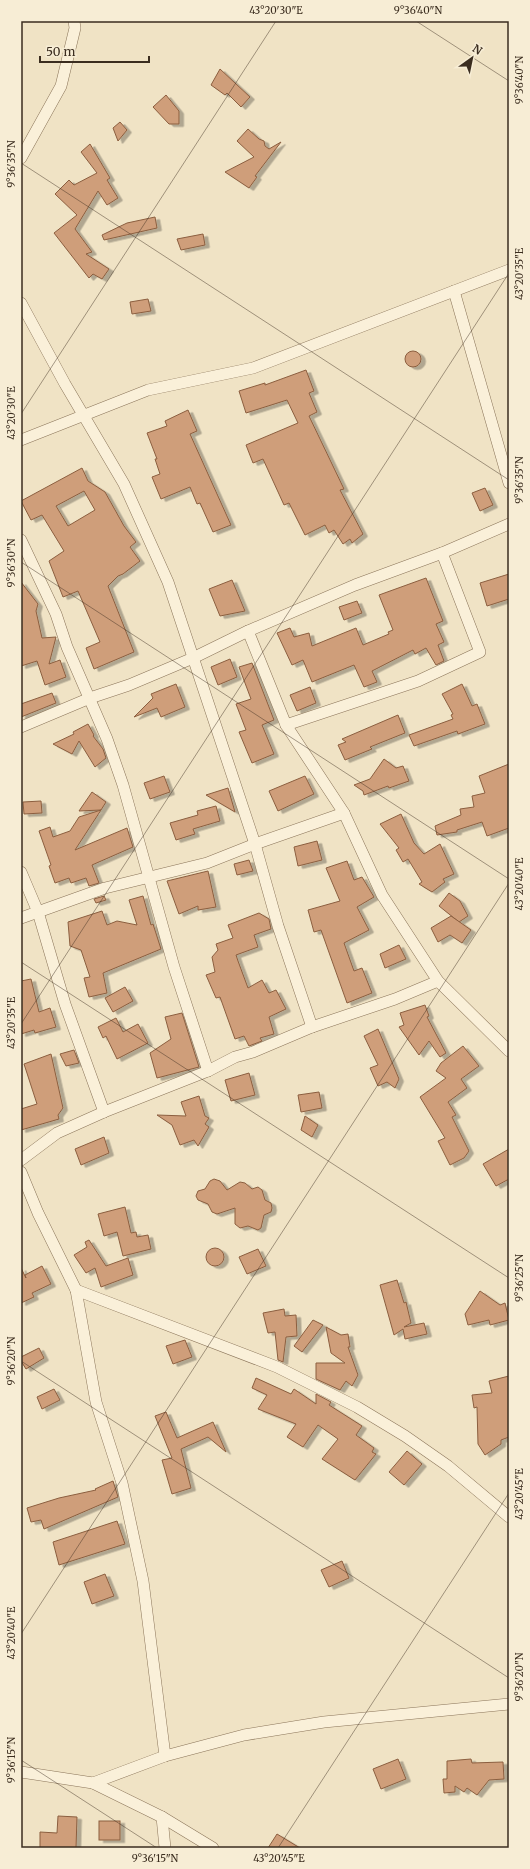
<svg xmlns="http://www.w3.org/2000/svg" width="530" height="1869" viewBox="0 0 530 1869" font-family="Merriweather,serif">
	<defs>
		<filter id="shadow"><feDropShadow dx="4.5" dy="2.5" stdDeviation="0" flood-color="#0004"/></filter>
	</defs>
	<rect width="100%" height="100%" fill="#f0e3c5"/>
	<g fill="#cf9e7a" stroke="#8b5e3f" fill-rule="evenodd" filter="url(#shadow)">
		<polygon points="220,69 250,97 241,107 227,93 225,95 211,85"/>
		<polygon points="166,95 179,111 179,124 169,124 153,107"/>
		<polygon points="120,122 127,130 118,141 113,128"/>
		<polygon points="248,129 259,139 264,141 265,146 269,149 281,142 255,176 257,177 249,188 225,172 254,157 237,141"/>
		<polygon points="90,144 110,178 107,180 118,198 107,205 98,191 75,229 92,252 86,254 109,269 102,279 93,274 89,278 54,233 77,215 55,194 69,180 74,185 97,173 81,152"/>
		<polygon points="155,217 157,228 104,240 102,235 127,223"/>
		<polygon points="203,234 205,245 181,250 177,239"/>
		<polygon points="148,299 151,311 132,314 130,302"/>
		<circle cx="413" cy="359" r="8"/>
		<polygon points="306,370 314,391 309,393 317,412 309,416 344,489 340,490 363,534 352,543 350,539 343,544 334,530 329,533 325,525 305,535 289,503 284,505 263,459 253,463 246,445 298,423 287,400 246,413 239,391 265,383 265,385"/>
		<polygon points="188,410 197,431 190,434 231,525 213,532 200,503 197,504 190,487 161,499 152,477 160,474 155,459 157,459 147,433 167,426 165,421"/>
		<path d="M 82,468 L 88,481 L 105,492 L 124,526 L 136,542 L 130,547 L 140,561 L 123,574 L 118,576 L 108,586 L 134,652 L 94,669 L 86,648 L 100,642 L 78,591 L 63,597 L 49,561 L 64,551 L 42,515 L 31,520 L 21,501 ZM 84,491 L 95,510 L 68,526 L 56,506 Z"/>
		<polygon points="485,488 493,505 480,511 472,493"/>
		<polygon points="509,574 509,599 487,606 480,583"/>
		<polygon points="426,578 443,621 436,624 444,642 438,645 444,661 436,665 426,648 415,654 413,650 372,671 377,682 364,687 354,665 312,682 303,660 292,665 277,633 290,628 294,637 309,633 312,646 356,628 363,645 389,634 388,632 393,630 379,595"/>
		<polygon points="232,580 245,611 220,616 209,589"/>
		<polygon points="21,582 38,604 36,611 42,638 56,637 49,664 60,660 66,677 45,685 37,661 21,666"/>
		<polygon points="357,601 362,613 344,620 339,607"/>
		<polygon points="230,659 237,677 218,685 211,667"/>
		<polygon points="252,663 274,720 262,725 274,754 252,763 239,732 246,730 236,704 251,699 239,667"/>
		<polygon points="176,684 185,707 161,717 157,708 134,717 153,698 151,694"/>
		<polygon points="462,684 472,706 477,704 485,724 458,734 457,731 414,746 409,735 453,719 451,715 453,714 442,694"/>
		<polygon points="310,687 316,703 297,711 290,695"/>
		<polygon points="52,693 56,703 21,717 21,704"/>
		<polygon points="398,715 405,733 370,747 372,749 345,760 338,745 346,742 342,739"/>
		<polygon points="88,724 94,735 93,736 103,749 106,758 95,767 79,741 72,754 53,744 74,734 73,732"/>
		<polygon points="384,759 396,768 403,766 409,781 389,788 388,786 364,795 363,791 354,785 370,779"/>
		<polygon points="509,764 509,828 487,836 482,822 457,830 457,832 437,835 435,826 461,815 460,809 474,807 472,796 485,793 479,776"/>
		<polygon points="164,776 170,792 150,799 144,783"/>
		<polygon points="305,776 314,794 278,811 269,791"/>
		<polygon points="228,788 235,812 206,795"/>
		<polygon points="92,792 106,802 101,810 79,811"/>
		<polygon points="41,801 42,813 24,814 23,802"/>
		<polygon points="216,806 220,821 193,829 195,834 176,840 170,823 198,815 197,811"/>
		<polygon points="101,810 75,850 127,828 133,847 92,865 99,883 89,886 86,878 71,883 69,878 55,883 49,866 51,865 39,831 50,827 53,837 70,831 79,817"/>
		<polygon points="401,814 414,843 424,854 440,844 454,874 443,879 445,882 432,892 419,884 422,882 408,859 403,862 396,850 399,848 380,824"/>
		<polygon points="317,841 322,860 298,866 294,847"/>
		<polygon points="249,860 253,871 237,875 234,864"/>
		<polygon points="347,861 354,880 362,877 374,897 357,907 369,930 344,943 354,971 362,968 372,993 347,1003 321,930 314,932 308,910 340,901 326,868"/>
		<polygon points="208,871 216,907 198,910 198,906 179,914 167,881"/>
		<polygon points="449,893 460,901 468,916 459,922 439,906"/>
		<polygon points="104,896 106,900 96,903 94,899"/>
		<polygon points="143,896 151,925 153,924 161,949 103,973 107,993 89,997 84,978 90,977 81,950 70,946 68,922 102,911 107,925 117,921 137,925 129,900"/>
		<polygon points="259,913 269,919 271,929 254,935 258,947 236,955 238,961 248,988 262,980 269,993 276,990 286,1009 269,1017 274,1034 260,1038 262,1041 249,1046 244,1036 235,1039 220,997 216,998 206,975 215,972 212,957 218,950 216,944 233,938 228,925"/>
		<polygon points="451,916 471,930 462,943 450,935 438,942 431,928"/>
		<polygon points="399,945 406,959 385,968 380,954"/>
		<polygon points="31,979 39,1012 50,1008 56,1027 35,1033 34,1030 21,1034 21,981"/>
		<polygon points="125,987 133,1001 113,1012 105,998"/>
		<polygon points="425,1005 429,1016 427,1017 446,1053 440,1057 429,1041 419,1055 399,1027 404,1025 400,1013"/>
		<polygon points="182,1013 199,1067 157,1078 150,1053 171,1039 165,1017"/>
		<polygon points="116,1018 123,1032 138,1024 148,1043 117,1059 106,1036 103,1038 98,1027"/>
		<polygon points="378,1029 399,1079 395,1088 387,1082 378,1086 370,1068 378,1065 364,1036"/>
		<polygon points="463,1046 479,1066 461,1079 467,1088 448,1102 456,1115 452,1117 469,1151 464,1158 450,1165 438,1141 445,1138 420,1097 446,1078 436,1071 441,1063"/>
		<polygon points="74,1050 79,1063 66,1066 60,1054"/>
		<polygon points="51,1054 63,1108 58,1115 59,1119 21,1130 21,1109 37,1104 24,1064"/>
		<polygon points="249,1073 255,1095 231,1101 225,1080"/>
		<polygon points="319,1092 322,1108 301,1112 298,1095"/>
		<polygon points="199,1096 205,1116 209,1118 205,1124 209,1127 198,1146 194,1140 180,1145 172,1125 157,1115 186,1116 181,1102"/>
		<polygon points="305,1116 318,1125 312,1137 301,1130"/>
		<polygon points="104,1137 109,1153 81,1165 75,1149"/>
		<polygon points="509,1149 509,1179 496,1186 483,1164"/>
		<polygon points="214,1179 220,1181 227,1190 240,1182 245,1183 252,1189 258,1187 262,1190 265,1200 271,1203 272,1208 271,1212 264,1215 261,1228 258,1230 248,1226 240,1228 235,1224 235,1208 217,1214 212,1212 208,1204 198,1200 196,1196 198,1191 205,1189 210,1181"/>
		<polygon points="125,1207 131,1233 136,1232 137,1237 148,1235 151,1249 123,1256 117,1232 104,1236 98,1214"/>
		<polygon points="89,1240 106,1266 128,1258 133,1275 101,1287 95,1268 86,1273 74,1255 87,1247 85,1242"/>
		<circle cx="215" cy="1257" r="9"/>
		<polygon points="258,1249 266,1266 247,1274 239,1257"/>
		<polygon points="42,1266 51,1284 32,1293 34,1297 21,1303 21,1268 26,1278 25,1275"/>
		<polygon points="397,1280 404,1303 406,1302 411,1323 404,1327 424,1323 427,1334 405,1339 403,1329 394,1335 380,1285"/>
		<polygon points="480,1291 500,1305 505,1303 509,1320 490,1325 489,1320 468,1325 465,1314"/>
		<polygon points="284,1309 285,1316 296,1315 297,1336 286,1337 283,1362 278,1360 275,1332 268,1333 263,1313"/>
		<polygon points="313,1320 323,1325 302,1352 294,1346"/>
		<polygon points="326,1327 341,1335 348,1334 350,1347 348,1347 358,1375 352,1386 346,1381 340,1390 316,1379 316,1363 345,1363 331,1353"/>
		<polygon points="185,1340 192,1357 173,1364 166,1346"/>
		<polygon points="39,1348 44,1358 26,1369 21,1361 21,1357"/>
		<polygon points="509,1376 509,1437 501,1440 501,1444 485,1455 478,1444 477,1407 474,1408 472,1395 492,1393 489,1381"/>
		<polygon points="256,1378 291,1394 294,1389 316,1404 316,1394 331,1402 329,1405 362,1426 356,1435 374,1448 372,1452 376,1454 355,1480 322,1459 338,1439 318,1425 303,1447 287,1437 296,1424 258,1409 267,1395 252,1388"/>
		<polygon points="54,1389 60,1400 42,1409 37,1397"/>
		<polygon points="166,1412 177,1438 213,1422 226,1452 208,1437 181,1449 191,1488 172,1494 162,1460 172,1458 155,1416"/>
		<polygon points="407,1451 422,1464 404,1485 389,1472"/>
		<polygon points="113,1481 118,1497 44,1529 41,1520 31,1522 27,1508 59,1498 96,1490 95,1489"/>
		<polygon points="117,1521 125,1544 59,1565 53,1542"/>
		<polygon points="342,1561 349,1578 329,1587 321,1570"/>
		<polygon points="105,1574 114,1596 92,1604 84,1582"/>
		<polygon points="398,1759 406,1779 381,1789 373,1769"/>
		<polygon points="471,1759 472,1763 503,1762 504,1779 489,1780 477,1795 467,1788 464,1792 455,1786 455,1792 444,1793 443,1779 447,1779 447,1761"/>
		<polygon points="58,1816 77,1817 76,1848 40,1848 40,1832 57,1833"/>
		<rect x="99" y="1821" width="21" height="19"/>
		<polygon points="277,1834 300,1848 268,1848"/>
	</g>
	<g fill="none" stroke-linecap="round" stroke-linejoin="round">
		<g stroke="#8b755a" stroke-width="12">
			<g id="minor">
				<polyline points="21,158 61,86 75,28 74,21"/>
				<polyline points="454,291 509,483"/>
				<polyline points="21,303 65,384 124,484 168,582 255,844 278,926 312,1027"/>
				<polyline points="21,440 148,390 253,368 509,270"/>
				<polyline points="21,540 56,614 67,647 107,739 123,785 174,967 208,1071"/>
				<polyline points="248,631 286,725 344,813 382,895 438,981 509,1051"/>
				<polyline points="286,725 418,681 480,652 442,553"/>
				<polyline points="21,727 90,698 129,685 193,658 248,631 355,585 442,553 509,524"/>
				<polyline points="21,872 38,912 65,1004 104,1112"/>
				<polyline points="21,918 105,888 207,863 255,844 344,813"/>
				<polyline points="21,1160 57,1133 104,1112 208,1071 235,1057 253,1052 312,1027 395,999 438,981"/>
				<polyline points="21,1172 38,1213 76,1290 96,1402 122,1483 143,1581 165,1756"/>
				<polyline points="76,1290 277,1367 357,1407 405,1436 448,1466 509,1517"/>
				<polyline points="21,1772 93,1783 165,1756 244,1735 324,1722 509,1704"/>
				<polyline points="93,1783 162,1817 213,1848"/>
				<polyline points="162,1817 165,1848"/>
			</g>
		</g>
		<use href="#minor" stroke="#faf0d9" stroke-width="11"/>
	</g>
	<path fill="none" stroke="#3b2d1f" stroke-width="1" stroke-opacity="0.45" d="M 416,21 L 509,81M 21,163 L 509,480M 21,414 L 276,21M 21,562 L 509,879M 21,962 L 509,1278M 21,1024 L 509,273M 21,1361 L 509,1678M 21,1634 L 509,883M 21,1760 L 157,1848M 278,1848 L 509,1493"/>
	<rect width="530" height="1869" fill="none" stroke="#f7edd5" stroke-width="44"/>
	<g transform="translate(472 58) rotate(33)" stroke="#f7edd5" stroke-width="3" paint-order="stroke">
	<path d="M0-3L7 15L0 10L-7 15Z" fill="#3b2d1f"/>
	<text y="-6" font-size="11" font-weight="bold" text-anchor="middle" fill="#3b2d1f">N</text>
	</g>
	<path d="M40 56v6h109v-6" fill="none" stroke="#3b2d1f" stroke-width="2"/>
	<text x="46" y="56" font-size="12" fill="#3b2d1f" stroke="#f7edd5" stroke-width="3" paint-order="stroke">50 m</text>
	<rect x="22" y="22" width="486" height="1825" fill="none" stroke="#3b2d1f" stroke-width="1.5"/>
	<g font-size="10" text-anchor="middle" fill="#3b2d1f">
		<text x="276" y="14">43°20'30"E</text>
		<text x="418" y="14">9°36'40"N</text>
		<text transform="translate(519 80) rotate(-90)" y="4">9°36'40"N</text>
		<text transform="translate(11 164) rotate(-90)" y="4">9°36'35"N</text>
		<text transform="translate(519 274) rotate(-90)" y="4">43°20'35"E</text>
		<text transform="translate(11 413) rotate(-90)" y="4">43°20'30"E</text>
		<text transform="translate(519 480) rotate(-90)" y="4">9°36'35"N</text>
		<text transform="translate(11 563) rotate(-90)" y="4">9°36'30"N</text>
		<text transform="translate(519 884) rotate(-90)" y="4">43°20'40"E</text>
		<text transform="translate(11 1023) rotate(-90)" y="4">43°20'35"E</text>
		<text transform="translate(519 1278) rotate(-90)" y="4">9°36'25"N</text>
		<text transform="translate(11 1361) rotate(-90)" y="4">9°36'20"N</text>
		<text transform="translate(519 1494) rotate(-90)" y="4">43°20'45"E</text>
		<text transform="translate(11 1633) rotate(-90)" y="4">43°20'40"E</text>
		<text transform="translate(519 1677) rotate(-90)" y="4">9°36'20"N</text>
		<text transform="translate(11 1760) rotate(-90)" y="4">9°36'15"N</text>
		<text x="155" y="1862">9°36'15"N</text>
		<text x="279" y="1862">43°20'45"E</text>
	</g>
</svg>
